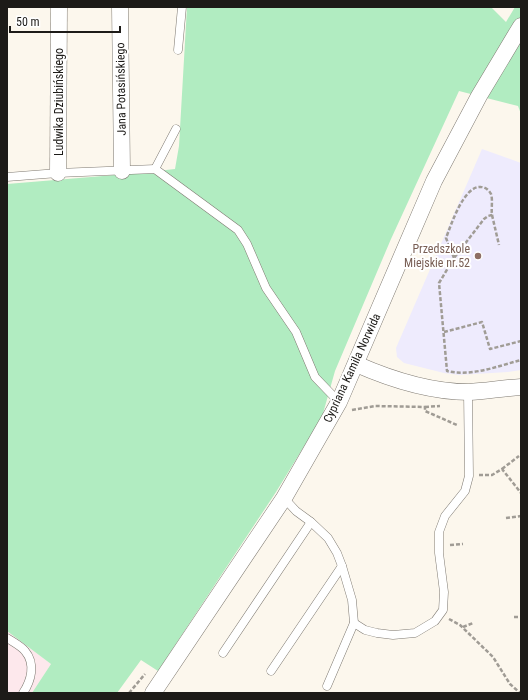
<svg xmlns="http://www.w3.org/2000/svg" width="528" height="700" viewBox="0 0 528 700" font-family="'Roboto Condensed',sans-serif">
	<rect width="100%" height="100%" fill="#fcf7ed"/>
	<polygon fill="#fde8ec" points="7,631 51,664 32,693 7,693"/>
	<polygon fill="#eeebfd" points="482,149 521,163 521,370 508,372 459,375 444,373 404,363 397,357 396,348"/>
	<polygon fill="#b1ecc1" points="187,7 491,7 506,22 515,7 521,7 521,114 518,106 459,91 391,239 335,371 322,417 276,492 158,671 141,660 117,693 32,693 51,664 7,631 7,184 139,173 175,169 179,146"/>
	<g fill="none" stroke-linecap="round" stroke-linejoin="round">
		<g stroke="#7f7a72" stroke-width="9">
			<g id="service">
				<polyline points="178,50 182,7"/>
				<polyline points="155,169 176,129"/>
				<polyline points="7,177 58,173 155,169 238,230 247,244 266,288 296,332 315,377 339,402"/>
				<polyline points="284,498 296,511 311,522 328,538 337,553 342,566 352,600 354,623 327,686"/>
				<polyline points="354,623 365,630 377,633 393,635 415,633 435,621 443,610 444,592 439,553 439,532 445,516 465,491 469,476 468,392"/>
				<path d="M 7,638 C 13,642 21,646 25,651 C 36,664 31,681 23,693"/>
				<polyline points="223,653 311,522"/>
				<polyline points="271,671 342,566"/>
			</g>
		</g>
		<g stroke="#7f7a72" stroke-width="17">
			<g id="minor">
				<polyline points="120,7 122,171"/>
				<polyline points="58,173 59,7"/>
				<path d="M 356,364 C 390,379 431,392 469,392 C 486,391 504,388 521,387"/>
				<polyline points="153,693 284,498 339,402 434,181 479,96 521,26"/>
			</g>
		</g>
		<g stroke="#a09c95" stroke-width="2.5" stroke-dasharray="4 2" stroke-linecap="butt">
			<polyline points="492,215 499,245"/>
			<path d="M 454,258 L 446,238 C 451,225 464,185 481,187 C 485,187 489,190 491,194 C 493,200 491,209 492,215 L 488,216 L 484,219 L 454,258 L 439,283 L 447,371 C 471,377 498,366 521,360"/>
			<polyline points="444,332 482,322 490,349 521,341"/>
			<polyline points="425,407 440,406"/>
			<polyline points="352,410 375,406 425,407 425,411 457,425"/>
			<polyline points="502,469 519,456"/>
			<polyline points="479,475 492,475 502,469 521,493"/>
			<polyline points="506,518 521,516"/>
			<polyline points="450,545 463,544"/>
			<polyline points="514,617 521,617"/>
			<polyline points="449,619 460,625 493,657 510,684 520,693"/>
			<polyline points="463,627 473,623"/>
			<polyline points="129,693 145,674"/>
		</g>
		<use href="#service" stroke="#fff" stroke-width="8"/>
		<use href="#minor" stroke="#fff" stroke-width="16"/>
	</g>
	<circle fill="#8d6e63" stroke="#fff" stroke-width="1.5" cx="478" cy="256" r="4"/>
	<g text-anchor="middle" stroke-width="4" stroke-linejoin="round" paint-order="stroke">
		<g font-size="12" fill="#1d1b18" stroke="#fff">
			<text transform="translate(121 89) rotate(-91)" y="4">Jana Potasińskiego</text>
			<text transform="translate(59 102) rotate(-90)" y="4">Ludwika Dziubińskiego</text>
			<text transform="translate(352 368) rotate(-65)" y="4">Cypriana Kamila Norwida</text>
		</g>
		<g font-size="12" fill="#785e54" stroke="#fff" text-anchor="end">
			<text x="470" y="253">Przedszkole<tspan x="470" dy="14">Miejskie nr.52</tspan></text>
		</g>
	</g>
	<rect width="528" height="700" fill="none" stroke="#1d1b18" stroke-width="16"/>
	<path d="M10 26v6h110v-6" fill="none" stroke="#1d1b18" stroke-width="2"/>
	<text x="16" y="26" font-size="12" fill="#1d1b18" stroke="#ffffff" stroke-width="3" paint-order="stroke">50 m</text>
</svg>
